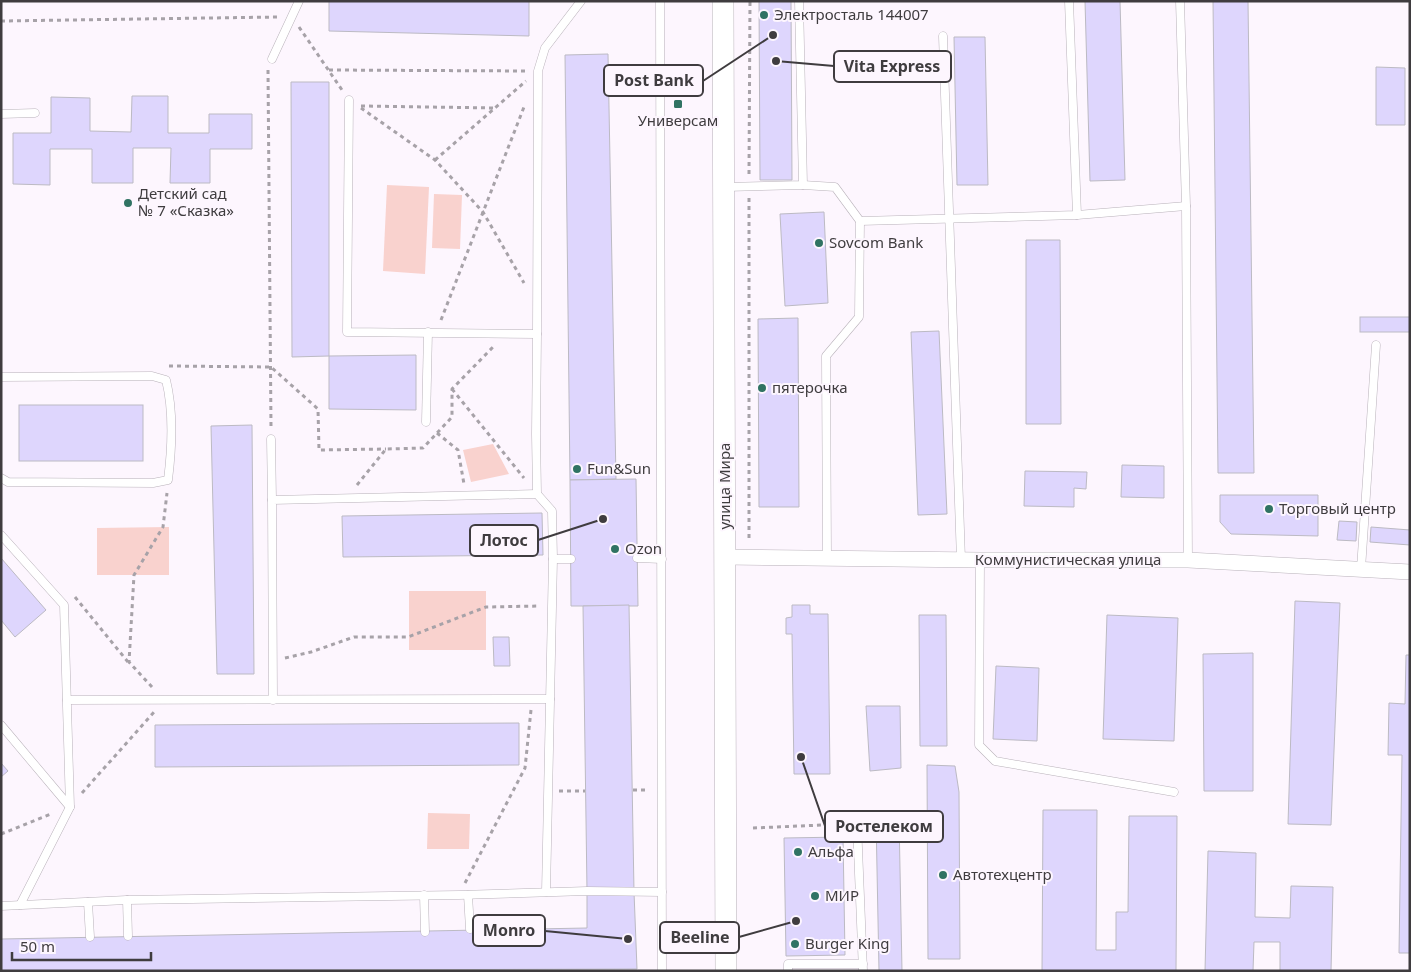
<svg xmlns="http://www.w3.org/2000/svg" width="1411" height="972" viewBox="0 0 1411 972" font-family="'Noto Sans',sans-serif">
	<rect width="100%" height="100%" fill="#fdf6fe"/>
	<g fill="#f9d2ce">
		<polygon points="387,185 429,187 425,274 383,271"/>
		<polygon points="434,194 462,195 460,249 432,248"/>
		<polygon points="493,444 509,474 471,482 463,450"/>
		<polygon points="169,527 169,575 97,575 97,528"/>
		<rect x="409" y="591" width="77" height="59"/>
		<polygon points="428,813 470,814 469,849 427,849"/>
	</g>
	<g fill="#ded6fd" stroke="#bcbac3">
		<polygon points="329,1 529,1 529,36 329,31"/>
		<polygon points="759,1 791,1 792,180 760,180"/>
		<polygon points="1085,1 1120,1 1125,180 1090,181"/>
		<polygon points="1213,1 1248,1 1254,473 1218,473"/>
		<polygon points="954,37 985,37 988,185 957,185"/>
		<polygon points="608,54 616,479 570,480 565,55"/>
		<polygon points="1376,67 1405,68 1405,125 1376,125"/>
		<polygon points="291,82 329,82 329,356 292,357"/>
		<polygon points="132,96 168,96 168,133 209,133 209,114 252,114 252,149 210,149 210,183 170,183 171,148 133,148 133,183 92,183 92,149 50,149 50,185 13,184 13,133 51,133 51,97 90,98 90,131 131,132"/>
		<polygon points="824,212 828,303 785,306 780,214"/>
		<polygon points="1026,240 1060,240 1061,424 1026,424"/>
		<rect x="1360" y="317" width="50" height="15"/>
		<polygon points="798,318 799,507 759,507 758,319"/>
		<polygon points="939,331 947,514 918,515 911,332"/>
		<polygon points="416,355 416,410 329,409 329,356"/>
		<rect x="19" y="405" width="124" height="56"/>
		<polygon points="252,425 254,674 217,674 211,426"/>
		<polygon points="1122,465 1164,466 1164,498 1121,497"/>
		<polygon points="1025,471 1087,472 1086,489 1074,488 1074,507 1024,506"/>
		<polygon points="636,479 638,606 571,606 570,480"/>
		<polygon points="1220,495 1318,495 1318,536 1231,534 1220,522"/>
		<polygon points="542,513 543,555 343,557 342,516"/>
		<polygon points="1339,521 1357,522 1356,541 1337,540"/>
		<polygon points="1371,527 1410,530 1410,545 1370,542"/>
		<polygon points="1,558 46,610 15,637 1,620"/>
		<polygon points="1295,601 1340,603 1331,825 1288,824"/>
		<polygon points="629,605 634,892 587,891 583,606"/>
		<polygon points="792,605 810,605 810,614 828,614 830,774 794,774 792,634 786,634 786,618 792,617"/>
		<polygon points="919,615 946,615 947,746 920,746"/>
		<polygon points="1107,615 1178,618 1174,741 1103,739"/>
		<polygon points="493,637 509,637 510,666 494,666"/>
		<polygon points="1253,653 1253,791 1204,791 1203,654"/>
		<polygon points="1406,655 1410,655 1410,953 1399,953 1402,755 1388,755 1389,703 1405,704"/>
		<polygon points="996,666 1039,668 1037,741 993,739"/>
		<polygon points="866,706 900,706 901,768 870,771"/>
		<polygon points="519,723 519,765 155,767 155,725"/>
		<polygon points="1,763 8,771 1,777"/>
		<polygon points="927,765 955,766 959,792 960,959 928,959"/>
		<polygon points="1043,810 1097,810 1096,950 1116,950 1116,912 1128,912 1129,816 1177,816 1176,971 1042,971"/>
		<polygon points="876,818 899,818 902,971 879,971"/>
		<polygon points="843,837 845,955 786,956 784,838"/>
		<polygon points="1208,851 1256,853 1255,917 1290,918 1291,886 1333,887 1331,971 1280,971 1280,942 1254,942 1253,971 1205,971"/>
		<polygon points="587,891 634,892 637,969 1,971 1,939 587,928"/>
	</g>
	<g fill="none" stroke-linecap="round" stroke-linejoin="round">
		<g stroke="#b9b2ba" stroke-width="9">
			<g id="lane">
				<polyline points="660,1 662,971"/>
				<polyline points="1069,1 1077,215"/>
				<polyline points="1180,1 1186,206 1188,560"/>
				<polyline points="943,36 961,560"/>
				<polyline points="272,59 299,1"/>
				<polyline points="349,100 347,332 537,334"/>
				<polyline points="1,114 35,113"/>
				<polyline points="803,185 835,187 860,221 859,317 826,356 827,559"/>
				<polyline points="726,187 803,185 799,1"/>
				<polyline points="860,221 1077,215 1186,206"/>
				<path d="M 1,377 L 152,376 L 166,380 C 174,412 172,448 168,480 L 153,483 L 8,482 L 1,478"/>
				<polyline points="426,422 428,332"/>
				<polyline points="271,439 272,500"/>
				<polyline points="1,535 64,605 70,807 20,905"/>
				<polyline points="637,558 662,559"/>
				<polyline points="553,559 571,559"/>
				<polyline points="980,560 979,745 995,761 1174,792"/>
				<polyline points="1361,569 1376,345"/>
				<polyline points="67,700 550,699"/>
				<polyline points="273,700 272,500 537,494"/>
				<polyline points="1,725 70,807"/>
				<polyline points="857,824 863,971"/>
				<polyline points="546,892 553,559 552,511 537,494 536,434 537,334 538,71 545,48 581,1"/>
				<polyline points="424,895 425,932"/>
				<polyline points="468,895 470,929"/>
				<polyline points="127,900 128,936"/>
				<polyline points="88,902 90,937"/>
				<polyline points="1,906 127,900 459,895 587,891 662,892"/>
				<polyline points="788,971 788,964 863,964"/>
			</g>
		</g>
		<g stroke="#b9b2ba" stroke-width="16">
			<polyline id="street" points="725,557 980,560 1188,560 1410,572"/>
		</g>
		<g stroke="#b9b2ba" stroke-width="22">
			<polyline id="secondary" points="723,1 726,971"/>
		</g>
		<g stroke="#a7a2a8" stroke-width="3" stroke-dasharray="4 4" stroke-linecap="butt">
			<polyline points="1,21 278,17"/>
			<polyline points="299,27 342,90"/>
			<polyline points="268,70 271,428"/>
			<polyline points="329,70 527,71"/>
			<polyline points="361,106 495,108"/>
			<polyline points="361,108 435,160 483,212 524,283"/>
			<polyline points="435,160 526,81"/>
			<polyline points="749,174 750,1"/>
			<polyline points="749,198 749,538"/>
			<polyline points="441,320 524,107"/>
			<polyline points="169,366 271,367 318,409 319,450 386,449"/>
			<polyline points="452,389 524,478"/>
			<polyline points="437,433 458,450 464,484"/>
			<polyline points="357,485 386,449 423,448 452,417 452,389 494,346"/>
			<polyline points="75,597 128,662"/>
			<polyline points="285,658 311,652 354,637 408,637 486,607 540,606"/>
			<polyline points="152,687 129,662 134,575 163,527 167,493"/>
			<polyline points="633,790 649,790"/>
			<polyline points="559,791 585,791"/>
			<polyline points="82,793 155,711"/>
			<polyline points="753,828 846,824"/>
			<polyline points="1,834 51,814"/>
			<polyline points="465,883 525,768 531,710"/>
		</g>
		<use href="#lane" stroke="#fff" stroke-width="8"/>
		<use href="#street" stroke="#fff" stroke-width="15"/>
		<use href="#secondary" stroke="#fff" stroke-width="21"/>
	</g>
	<g fill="#307363" stroke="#fdf6fe" stroke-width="2">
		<circle cx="764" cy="15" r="5"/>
		<rect x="673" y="99" width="10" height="10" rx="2.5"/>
		<circle cx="128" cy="203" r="5"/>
		<circle cx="819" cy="243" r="5"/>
		<circle cx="762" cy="388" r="5"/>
		<circle cx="577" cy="469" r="5"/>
		<circle cx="1269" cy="509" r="5"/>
		<circle cx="615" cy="549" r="5"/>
		<circle cx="798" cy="852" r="5"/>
		<circle cx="943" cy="875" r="5"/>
		<circle cx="815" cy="896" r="5"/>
		<circle cx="795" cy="944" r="5"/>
	</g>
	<g text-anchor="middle" stroke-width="4" stroke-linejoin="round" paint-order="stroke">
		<g font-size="15" fill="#3f3c3f" stroke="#fdf6fe" text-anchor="start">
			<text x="774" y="20">Электросталь 144007</text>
			<text x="678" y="126" text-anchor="middle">Универсам</text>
			<text x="138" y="199">Детский сад<tspan x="138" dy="17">№ 7 «Сказка»</tspan></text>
			<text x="829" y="248">Sovcom Bank</text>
			<text x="772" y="393">пятерочка</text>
			<text x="587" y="474">Fun&amp;Sun</text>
			<text x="1279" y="514">Торговый центр</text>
			<text x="625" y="554">Ozon</text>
			<text x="808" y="857">Альфа</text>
			<text x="953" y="880">Автотехцентр</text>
			<text x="825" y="901">МИР</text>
			<text x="805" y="949">Burger King</text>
		</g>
		<g font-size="15" fill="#3f3c3f" stroke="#fdf6fe">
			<text transform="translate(725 486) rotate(-90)" y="5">улица Мира</text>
			<text x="1068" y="565">Коммунистическая улица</text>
		</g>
	</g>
	<path fill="none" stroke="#3f3c3f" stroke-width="2" d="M776 61L834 66M773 35L703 81M603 519L538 540M801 757L825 826M628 939L545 931M796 921L739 937"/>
	<g fill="#3f3c3f" stroke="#fdf6fe" stroke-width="2">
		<circle cx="776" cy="61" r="5"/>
		<circle cx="773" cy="35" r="5"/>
		<circle cx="603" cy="519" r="5"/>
		<circle cx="801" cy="757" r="5"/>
		<circle cx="628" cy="939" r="5"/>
		<circle cx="796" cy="921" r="5"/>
	</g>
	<g fill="#fdf6fe" stroke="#3f3c3f" stroke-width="2">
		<rect x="834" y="51" width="117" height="31" rx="5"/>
		<rect x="604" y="65" width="99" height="31" rx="5"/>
		<rect x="470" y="525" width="68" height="31" rx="5"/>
		<rect x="825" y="811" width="118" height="31" rx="5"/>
		<rect x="473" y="915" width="72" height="31" rx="5"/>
		<rect x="660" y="922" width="79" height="31" rx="5"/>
	</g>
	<g font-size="16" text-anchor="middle" font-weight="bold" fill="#3f3c3f">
		<text x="892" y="72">Vita Express</text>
		<text x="654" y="86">Post Bank</text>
		<text x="504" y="546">Лотос</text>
		<text x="884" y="832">Ростелеком</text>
		<text x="509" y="936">Monro</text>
		<text x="700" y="943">Beeline</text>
	</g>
	<rect width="1411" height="972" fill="none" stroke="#3f3c3f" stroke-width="5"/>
	<path d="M12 952v8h139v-8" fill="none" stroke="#3f3c3f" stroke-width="2.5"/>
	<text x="20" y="952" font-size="15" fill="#3f3c3f" stroke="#fdf6fe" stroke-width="4" paint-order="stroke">50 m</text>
</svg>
